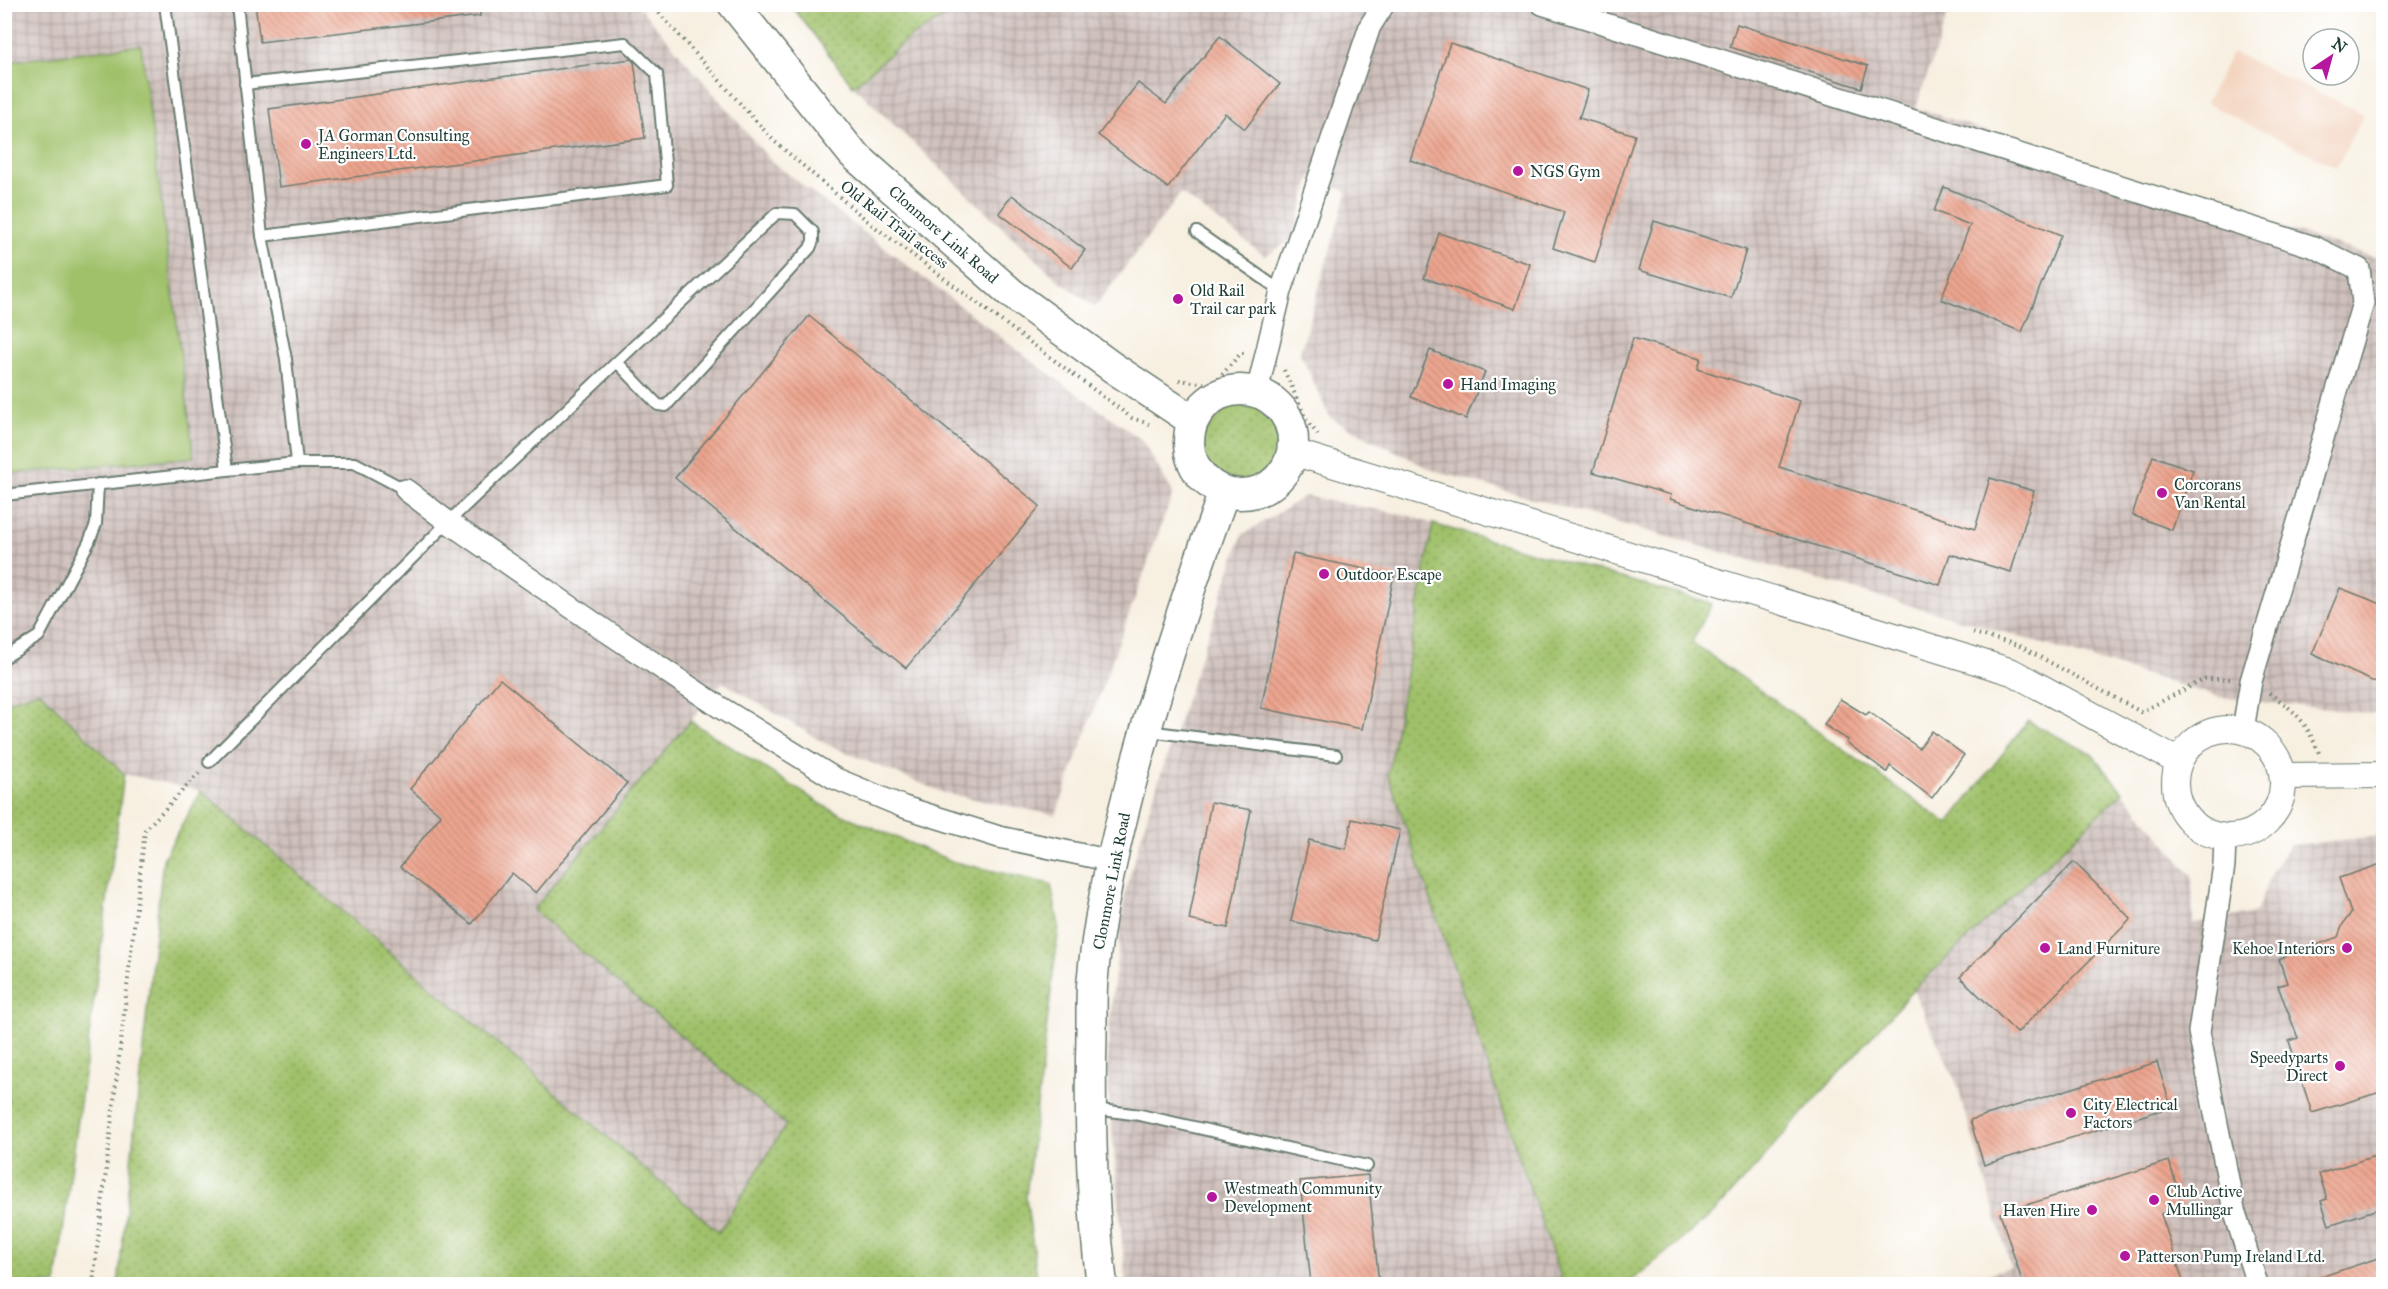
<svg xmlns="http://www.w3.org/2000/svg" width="2388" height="1289" viewBox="0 0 2388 1289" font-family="'IM FELL Great Primer',serif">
	<defs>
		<pattern id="industrial-grid" width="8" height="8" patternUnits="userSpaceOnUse" patternTransform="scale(1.5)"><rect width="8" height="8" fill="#cfc0bb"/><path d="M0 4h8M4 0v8" fill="none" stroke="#a79d99"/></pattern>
		<pattern id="grass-dots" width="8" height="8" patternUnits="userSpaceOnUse" patternTransform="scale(1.5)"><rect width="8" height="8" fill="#a0c16a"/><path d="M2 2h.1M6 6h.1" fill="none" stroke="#829e58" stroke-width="1.8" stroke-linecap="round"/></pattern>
		<pattern id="building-back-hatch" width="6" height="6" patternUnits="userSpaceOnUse" patternTransform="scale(1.5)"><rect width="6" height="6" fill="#eea58f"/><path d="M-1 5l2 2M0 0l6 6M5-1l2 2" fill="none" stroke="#c08876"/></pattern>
	</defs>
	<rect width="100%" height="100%" fill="#fff"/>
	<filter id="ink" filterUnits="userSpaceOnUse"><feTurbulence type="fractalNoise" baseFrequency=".0167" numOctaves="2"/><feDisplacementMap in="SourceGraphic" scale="12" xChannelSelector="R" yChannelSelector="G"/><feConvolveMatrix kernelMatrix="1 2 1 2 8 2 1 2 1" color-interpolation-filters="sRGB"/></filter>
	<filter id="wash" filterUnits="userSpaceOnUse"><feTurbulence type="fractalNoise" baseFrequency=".008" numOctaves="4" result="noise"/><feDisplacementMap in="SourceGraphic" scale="24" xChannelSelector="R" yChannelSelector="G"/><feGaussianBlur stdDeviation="1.35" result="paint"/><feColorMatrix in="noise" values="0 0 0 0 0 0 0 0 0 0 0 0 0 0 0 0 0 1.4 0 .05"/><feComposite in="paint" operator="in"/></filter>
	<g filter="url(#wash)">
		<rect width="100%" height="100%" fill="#f7efe0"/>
		<polygon fill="#f3d4bf" points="2232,52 2364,114 2336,167 2206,103"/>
		<g fill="url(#industrial-grid)">
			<polygon points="5,5 638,5 771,161 1040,367 1142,440 1173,493 1056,815 944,793 826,744 723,682 533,910 786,1125 719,1232 201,791 124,774 39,691 5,702"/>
			<polygon points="965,5 1951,5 1916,108 2383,260 2383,715 2219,697 1993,629 1432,470 1330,418 1300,353 1347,192 1311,176 1293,239 1265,256 1181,193 1095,307 1057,279 853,86 910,37"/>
			<polygon points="1305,496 1410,516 1433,524 1388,775 1563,1284 1126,1284 1107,1073 1111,1007 1126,888 1150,806 1242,535"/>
			<polygon points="2123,792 2192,876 2193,923 2256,913 2271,872 2290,845 2383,836 2383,1284 1956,1284 2011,1267 1957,1084 1913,990"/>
		</g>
		<g fill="url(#grass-dots)" stroke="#607f4f" stroke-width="1.5">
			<polygon points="791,5 965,5 910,37 853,86"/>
			<circle cx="1241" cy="442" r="40"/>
			<polygon points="1433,524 1712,604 1692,642 1948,824 2028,721 2092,754 2123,792 1913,990 1715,1212 1628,1284 1563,1284 1388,775"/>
			<polygon points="39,691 124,774 56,1284 5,1284 5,702"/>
			<polygon points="690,721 829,809 954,862 1051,884 1059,926 1026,1196 1038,1284 118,1284 163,859 201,791 719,1232 786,1125 533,910"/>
		</g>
		<polygon fill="#a0c16a" stroke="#607f4f" stroke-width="1.5" points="141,45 194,457 5,474 5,62"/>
		<g id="blocks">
			<g fill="url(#building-back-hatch)">
				<polygon points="255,4 480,4 480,16 260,42"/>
				<polygon points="1737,24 1868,66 1861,88 1730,47"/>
				<polygon points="1220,36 1280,84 1245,129 1225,113 1168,188 1098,135 1138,83 1166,104"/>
				<polygon points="1450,43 1588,90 1579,118 1635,135 1595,262 1553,248 1564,212 1410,160"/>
				<polygon points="631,59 634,62 645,138 279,187 269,109"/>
				<polygon points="1944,187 2061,235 2022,332 1941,299 1970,225 1934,211"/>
				<polygon points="1012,195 1085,250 1072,268 999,213"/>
				<polygon points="1654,221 1746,250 1731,298 1639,270"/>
				<polygon points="1439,233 1530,264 1515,309 1424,278"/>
				<polygon points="809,316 1040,506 906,668 675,478"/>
				<polygon points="1633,338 1701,358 1698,369 1800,401 1779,467 1975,529 1990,478 2034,491 2011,572 1950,554 1940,585 1670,499 1671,495 1593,472"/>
				<polygon points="1430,350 1485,372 1466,419 1411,397"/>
				<polygon points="2153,456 2193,470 2172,530 2132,515"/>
				<polygon points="1293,554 1394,575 1362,729 1261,708"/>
				<polygon points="2340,588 2384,605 2384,682 2372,681 2312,654"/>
				<polygon points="500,679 627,783 536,893 512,873 472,924 400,867 441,815 410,789"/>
				<polygon points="1840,699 1866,715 1869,712 1919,748 1932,731 1964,755 1932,798 1890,766 1887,772 1846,742 1848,740 1824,725"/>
				<polygon points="1211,802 1251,810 1228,928 1189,920"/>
				<polygon points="1352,819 1400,830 1375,940 1291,921 1309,840 1346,849"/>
				<polygon points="2074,862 2131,919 2017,1033 1960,977"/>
				<polygon points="2384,863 2384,1091 2312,1113 2289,1041 2298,1038 2278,986 2287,983 2279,959 2338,937 2343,924 2351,913 2339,878"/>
				<polygon points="2157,1062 2171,1107 1984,1165 1970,1120"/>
				<polygon points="2384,1153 2384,1207 2329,1225 2321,1201 2327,1199 2319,1174"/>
				<polygon points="2169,1161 2183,1207 2161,1214 2184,1284 2023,1284 2000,1213"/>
				<polygon points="1368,1175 1379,1284 1311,1284 1300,1181"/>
				<polygon points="2384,1256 2384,1284 2309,1284 2308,1281"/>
			</g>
		</g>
	</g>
	<g filter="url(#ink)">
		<use href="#blocks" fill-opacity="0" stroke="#6b7b70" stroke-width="1.5"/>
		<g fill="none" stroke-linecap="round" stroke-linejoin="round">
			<g stroke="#6b7b70" stroke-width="14">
				<g id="service">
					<polyline points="165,4 227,470 297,463 355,463 406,490"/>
					<polyline points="237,4 262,236 286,359 297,463"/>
					<polyline points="245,84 625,43 657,74 667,185 262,236"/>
					<polyline points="1197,232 1281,291"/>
					<polyline points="4,495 227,470"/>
					<polyline points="4,658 39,636 89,542 96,524 98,484"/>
					<polyline points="1148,731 1336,755"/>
					<polyline points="209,762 448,522 617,362 633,347 777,213 795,214 813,232 813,241 810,248 666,406 658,405 617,362"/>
					<polyline points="1094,1109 1140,1115 1367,1166"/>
				</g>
			</g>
			<g stroke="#6b7b70" stroke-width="24">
				<g id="minor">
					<polyline points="1542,4 2314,247 2359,269 2363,303 2251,681 2243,730"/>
					<polyline points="1257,392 1281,291 1370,26 1384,4"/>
					<polyline points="406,490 448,522 597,625 721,708 834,778 904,807 999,837 1112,861"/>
					<polyline points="2225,838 2224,865 2199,1032 2234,1210 2257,1284"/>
				</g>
			</g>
			<g stroke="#6b7b70" stroke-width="28">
				<g id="tertiary">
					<polyline points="1293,452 2012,672 2179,762"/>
					<circle cx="2229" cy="783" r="54"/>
					<polyline points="2284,776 2384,775"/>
				</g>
			</g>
			<g stroke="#6b7b70" stroke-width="33">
				<g id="secondary">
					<polyline points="733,4 852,153 1011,293 1112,367 1193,421"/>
					<circle cx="1241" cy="442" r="52"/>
					<path d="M 1102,1284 C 1092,1210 1090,1133 1091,1058 C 1092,1034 1091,1010 1092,986 C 1097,921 1112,857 1128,794 C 1155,692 1188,591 1224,492"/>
				</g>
			</g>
			<g stroke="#6b7b70" stroke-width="4" stroke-dasharray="1.5 4.5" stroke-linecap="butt">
				<polyline points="651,4 773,140 871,224 1132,418 1149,424"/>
				<polyline points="1284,370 1306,419 1318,435"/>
				<polyline points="1179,380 1213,385 1241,353 1247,353"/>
				<polyline points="1973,633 2018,645 2141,712 2205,679 2230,679"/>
				<path d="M 2269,693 C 2297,712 2306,722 2319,753"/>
				<polyline points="93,1284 145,830 199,773"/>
			</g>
			<use href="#service" stroke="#fff" stroke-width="10"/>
			<use href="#minor" stroke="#fff" stroke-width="21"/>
			<use href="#tertiary" stroke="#fff" stroke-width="26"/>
			<use href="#secondary" stroke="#fff" stroke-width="30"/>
		</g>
	</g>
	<g fill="#b5179e" stroke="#fff" stroke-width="2">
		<circle cx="306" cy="144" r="6"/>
		<circle cx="1518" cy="171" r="6"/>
		<circle cx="1178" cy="299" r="6"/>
		<circle cx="1448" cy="384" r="6"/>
		<circle cx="2162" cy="493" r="6"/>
		<circle cx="1324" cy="574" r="6"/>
		<circle cx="2045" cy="948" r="6"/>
		<circle cx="2347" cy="948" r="6"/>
		<circle cx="2340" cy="1066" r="6"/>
		<circle cx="2071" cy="1113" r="6"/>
		<circle cx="1212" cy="1197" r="6"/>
		<circle cx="2154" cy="1200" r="6"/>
		<circle cx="2092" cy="1210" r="6"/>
		<circle cx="2125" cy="1256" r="6"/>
	</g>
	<g text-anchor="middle" stroke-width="4.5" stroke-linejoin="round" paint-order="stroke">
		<g font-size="16" fill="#1f3d34" stroke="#fff" text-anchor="start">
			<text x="318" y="141">JA Gorman Consulting<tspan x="318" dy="18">Engineers Ltd.</tspan></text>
			<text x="1530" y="177">NGS Gym</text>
			<text x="1190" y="296">Old Rail<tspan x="1190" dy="18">Trail car park</tspan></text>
			<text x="1460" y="390">Hand Imaging</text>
			<text x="2174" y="490">Corcorans<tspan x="2174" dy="18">Van Rental</tspan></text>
			<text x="1336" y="580">Outdoor Escape</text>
			<text x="2057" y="954">Land Furniture</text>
			<text x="2335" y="954" text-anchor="end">Kehoe Interiors</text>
			<text x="2328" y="1063" text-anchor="end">Speedyparts<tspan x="2328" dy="18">Direct</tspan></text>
			<text x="2083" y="1110">City Electrical<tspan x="2083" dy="18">Factors</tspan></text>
			<text x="1224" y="1194">Westmeath Community<tspan x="1224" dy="18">Development</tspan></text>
			<text x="2166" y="1197">Club Active<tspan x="2166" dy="18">Mullingar</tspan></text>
			<text x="2080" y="1216" text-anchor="end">Haven Hire</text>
			<text x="2137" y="1262">Patterson Pump Ireland Ltd.</text>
		</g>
		<g font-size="16" fill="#1f3d34" stroke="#fff">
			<text transform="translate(895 224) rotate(38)" y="6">Old Rail Trail access</text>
			<text transform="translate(944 234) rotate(41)" y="6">Clonmore Link Road</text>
			<text transform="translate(1111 881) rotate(-79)" y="6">Clonmore Link Road</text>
		</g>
	</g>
	<rect width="2388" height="1289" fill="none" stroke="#fff" stroke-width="24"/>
	<g transform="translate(2331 57) rotate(36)"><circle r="28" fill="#ffffff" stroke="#a5b1ae" stroke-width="1.5"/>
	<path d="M0-4.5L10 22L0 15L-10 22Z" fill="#b5179e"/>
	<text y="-9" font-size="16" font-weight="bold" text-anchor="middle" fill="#1f3d34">N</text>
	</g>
</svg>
